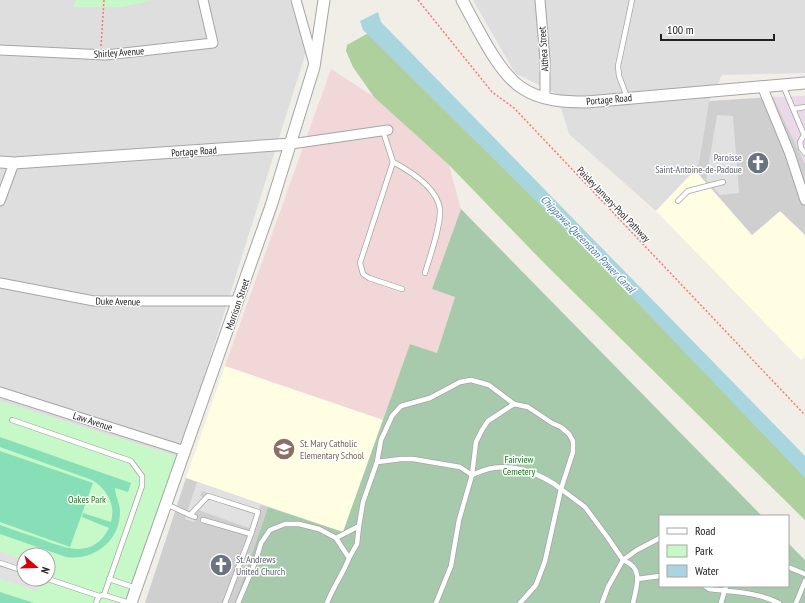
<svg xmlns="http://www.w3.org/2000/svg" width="805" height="603" viewBox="0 0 805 603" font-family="'PT Sans Narrow',sans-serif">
	<rect width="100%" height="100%" fill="#f1ede7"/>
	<g fill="#dfdede">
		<polygon points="0,0 290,0 306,52 179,457 0,401"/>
		<polygon points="473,0 805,0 805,73 722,75 709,101 699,162 695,170 656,211 569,134 557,94 515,73"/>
	</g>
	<polygon fill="#f1d7d7" points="331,69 374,97 449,165 461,209 432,289 455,297 437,354 410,344 383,420 225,366"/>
	<polygon fill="#ead9e8" points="805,96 805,164 773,97"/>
	<g fill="#fffde2">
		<polygon points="695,170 752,235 780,211 805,235 805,356 801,360 656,211"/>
		<polygon points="225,366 383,420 343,532 186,478"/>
	</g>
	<g fill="#cfcfcf">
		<polygon points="773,97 805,164 805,235 780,211 752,235 695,170 699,162 709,101"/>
		<polygon points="186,478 268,507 235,603 145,603"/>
	</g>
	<polygon fill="#aed09c" points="374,30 805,472 805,520 546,265 449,165 374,97 353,67 346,51 347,45"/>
	<polygon fill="#a8caac" points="461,209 762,516 660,516 660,586 788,586 788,543 805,560 805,603 235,603 268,507 343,532 410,344 437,353 455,297 432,289"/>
	<g fill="#c6f9c7" fill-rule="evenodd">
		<polygon points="76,0 149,0 149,1 122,7 73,7"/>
		<path d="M 0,401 L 179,457 L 124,603 L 0,603 ZM 24,555 L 48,555 L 48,579 L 24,579 Z"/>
	</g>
	<g fill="#86dfb7">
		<path d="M 0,437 L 131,483 L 128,492 L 115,488 C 115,495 120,503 120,512 C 120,541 94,561 66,557 L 0,534 L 0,525 C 14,530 28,535 41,539 C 67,549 93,559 109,528 L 82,517 L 83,513 L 111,522 C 116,505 107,489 92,480 L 0,447 Z"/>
		<polygon points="0,451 93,483 70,547 0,522"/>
		<polygon points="0,592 34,603 0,603"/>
	</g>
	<g fill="#e1e1e1">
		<polygon points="717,115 733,116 739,193 720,195 706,180"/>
		<polygon points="197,482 261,504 259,510 202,491 200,496 257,515 252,529 198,510 194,522 185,519"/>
		<polygon points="0,551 24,560 24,579 40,579 36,591 0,579"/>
	</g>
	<polygon fill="#a8d5de" points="378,12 381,22 805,456 805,478 603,267 363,30 360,21"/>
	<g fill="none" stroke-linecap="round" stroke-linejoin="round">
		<g stroke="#a5a5a5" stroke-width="6">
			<g id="service">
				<polyline points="783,85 804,135 800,142 801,148 805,153"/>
				<polyline points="627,97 619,76 618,66 632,0"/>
				<polyline points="793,109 805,107"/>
				<path d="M 383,131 L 393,162 C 410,171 437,188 440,209 C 441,226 430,256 425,273"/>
				<polyline points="393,162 360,263 363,274 369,278 402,289"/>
				<polyline points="678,201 688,191 723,182"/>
				<polyline points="12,420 131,461 142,476 142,486 104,595"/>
				<path d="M 377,462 L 401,459 L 413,459 L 460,467 L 472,475 C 479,472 486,469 493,468 C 517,464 543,475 561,489 L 545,561 L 536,585 L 520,603"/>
				<polyline points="166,504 190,515"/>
				<polyline points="195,517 190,515 208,496 258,512 251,534 203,520"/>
				<polyline points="349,558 357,544 359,526"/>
				<polyline points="0,563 24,571"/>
				<polyline points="788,567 805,574"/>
				<polyline points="48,579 99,596 104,595 129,603"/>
				<polyline points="109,579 136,588"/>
				<polyline points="637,579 660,576"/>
				<path d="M 705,586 L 709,589 C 735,592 756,592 779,603"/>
				<polyline points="96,603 99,596"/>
				<polyline points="225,603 251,534"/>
				<polyline points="238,603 256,560 261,543 270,530 285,524 299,524 319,529 336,538 359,526 363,502 377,462 381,440 392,416 401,406 430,398 460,382 471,380 489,385 514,404 528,407 552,423 561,427 569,434 573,441 573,452 561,489 585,507 608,538 623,560 637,550 660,538"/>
				<path d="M 327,603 C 333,587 343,574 349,558 L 336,538"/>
				<polyline points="436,603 451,566 459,520 472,475 476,442 482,430 488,421 514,404"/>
				<path d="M 602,603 L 608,587 L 623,560 C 644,568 637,585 633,603"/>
				<polyline points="721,603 726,586"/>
				<polyline points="796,603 805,581"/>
			</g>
		</g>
		<g stroke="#a5a5a5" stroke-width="11">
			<g id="minor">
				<polyline points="296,0 314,64"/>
				<polyline points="540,0 545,60 545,98"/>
				<polyline points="0,50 106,55 213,43 203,0"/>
				<polyline points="762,86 790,154 805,200"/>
				<polyline points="291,144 388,130"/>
				<polyline points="0,201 14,163"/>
				<polyline points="0,283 94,301 238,301"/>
				<polyline points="0,392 185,451"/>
			</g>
		</g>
		<g stroke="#a5a5a5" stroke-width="13">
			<g id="tertiary">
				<path d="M 462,0 C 476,25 498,73 522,88 C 541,101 565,102 587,102 L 805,83"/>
				<polyline points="0,162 14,163 291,144"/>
				<polyline points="131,603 271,206 314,67 324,0"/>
			</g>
		</g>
		<g stroke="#f97770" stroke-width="1.5" stroke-dasharray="2 2" stroke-linecap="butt">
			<polyline points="418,0 492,92 514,108 805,415"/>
			<polyline points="101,46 104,0"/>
		</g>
		<use href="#service" stroke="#fff" stroke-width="4.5"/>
		<use href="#minor" stroke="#fff" stroke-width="9"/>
		<use href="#tertiary" stroke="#fff" stroke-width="11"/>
	</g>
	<defs>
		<g id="church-disc" transform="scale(1.15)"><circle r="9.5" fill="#6b7280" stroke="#fff"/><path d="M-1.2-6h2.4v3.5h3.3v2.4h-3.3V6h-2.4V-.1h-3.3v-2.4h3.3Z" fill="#fff"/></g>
		<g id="school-disc" transform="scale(1.15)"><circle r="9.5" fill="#8d6e63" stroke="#fff"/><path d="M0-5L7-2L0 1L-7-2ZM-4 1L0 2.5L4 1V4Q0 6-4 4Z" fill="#fff"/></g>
	</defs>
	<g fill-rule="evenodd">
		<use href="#church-disc" x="758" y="163"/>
		<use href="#school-disc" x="284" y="449"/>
		<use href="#church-disc" x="221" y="565"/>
	</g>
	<g text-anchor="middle" stroke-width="3" stroke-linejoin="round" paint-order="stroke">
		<g font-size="10" fill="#212121" stroke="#fff">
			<text transform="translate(543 49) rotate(-94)" y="4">Althea Street</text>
			<text transform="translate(119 52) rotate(-4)" y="4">Shirley Avenue</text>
			<text transform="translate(609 99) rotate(-5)" y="4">Portage Road</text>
			<text transform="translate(194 151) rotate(-4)" y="4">Portage Road</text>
			<text transform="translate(614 204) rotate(46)" y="4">Paisley Janvary-Pool Pathway</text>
			<text transform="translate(118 301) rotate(1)" y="4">Duke Avenue</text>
			<text transform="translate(237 304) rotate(-71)" y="4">Morrison Street</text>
			<text transform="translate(93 421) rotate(18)" y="4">Law Avenue</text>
		</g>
		<g font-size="10" fill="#5b616d" stroke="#fff" text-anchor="end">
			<text x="742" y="161">Paroisse<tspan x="742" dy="12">Saint-Antoine-de-Padoue</tspan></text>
			<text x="236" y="563" text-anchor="start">St. Andrews<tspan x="236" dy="12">United Church</tspan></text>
		</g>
		<g font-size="10" fill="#785e54" stroke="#fff" text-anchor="start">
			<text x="300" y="447">St. Mary Catholic<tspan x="300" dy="12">Elementary School</tspan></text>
		</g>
		<g font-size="10" fill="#0d8010" stroke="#fff">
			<text x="519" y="463">Fairview<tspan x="519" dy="12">Cemetery</tspan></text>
			<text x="87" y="503">Oakes Park</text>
		</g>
		<g font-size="11" font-style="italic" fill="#4778a0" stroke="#fff">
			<text transform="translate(588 244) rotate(46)" y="4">Chippawa-Queenston Power Canal</text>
		</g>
	</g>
	<rect x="659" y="515" width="130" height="72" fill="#ffffff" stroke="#a6a6a6"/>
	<rect x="667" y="528" width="20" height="6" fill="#ffffff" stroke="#a6a6a6"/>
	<text x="695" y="535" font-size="12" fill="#212121">Road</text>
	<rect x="667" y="545" width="20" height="12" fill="#c6f9c7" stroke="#a6a6a6"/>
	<text x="695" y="555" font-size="12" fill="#212121">Park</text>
	<rect x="667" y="565" width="20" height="12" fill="#a8d5de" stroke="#a6a6a6"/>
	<text x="695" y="575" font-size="12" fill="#212121">Water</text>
	<g transform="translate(36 567) rotate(110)"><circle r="19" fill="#ffffff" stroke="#a6a6a6"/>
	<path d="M0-3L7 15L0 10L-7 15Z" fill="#cf020e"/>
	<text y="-6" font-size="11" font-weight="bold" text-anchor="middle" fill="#212121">N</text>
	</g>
	<path d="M661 34v6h113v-6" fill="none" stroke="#212121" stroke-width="2"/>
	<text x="667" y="34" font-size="12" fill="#212121" stroke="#ffffff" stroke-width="3" paint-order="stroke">100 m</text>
</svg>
